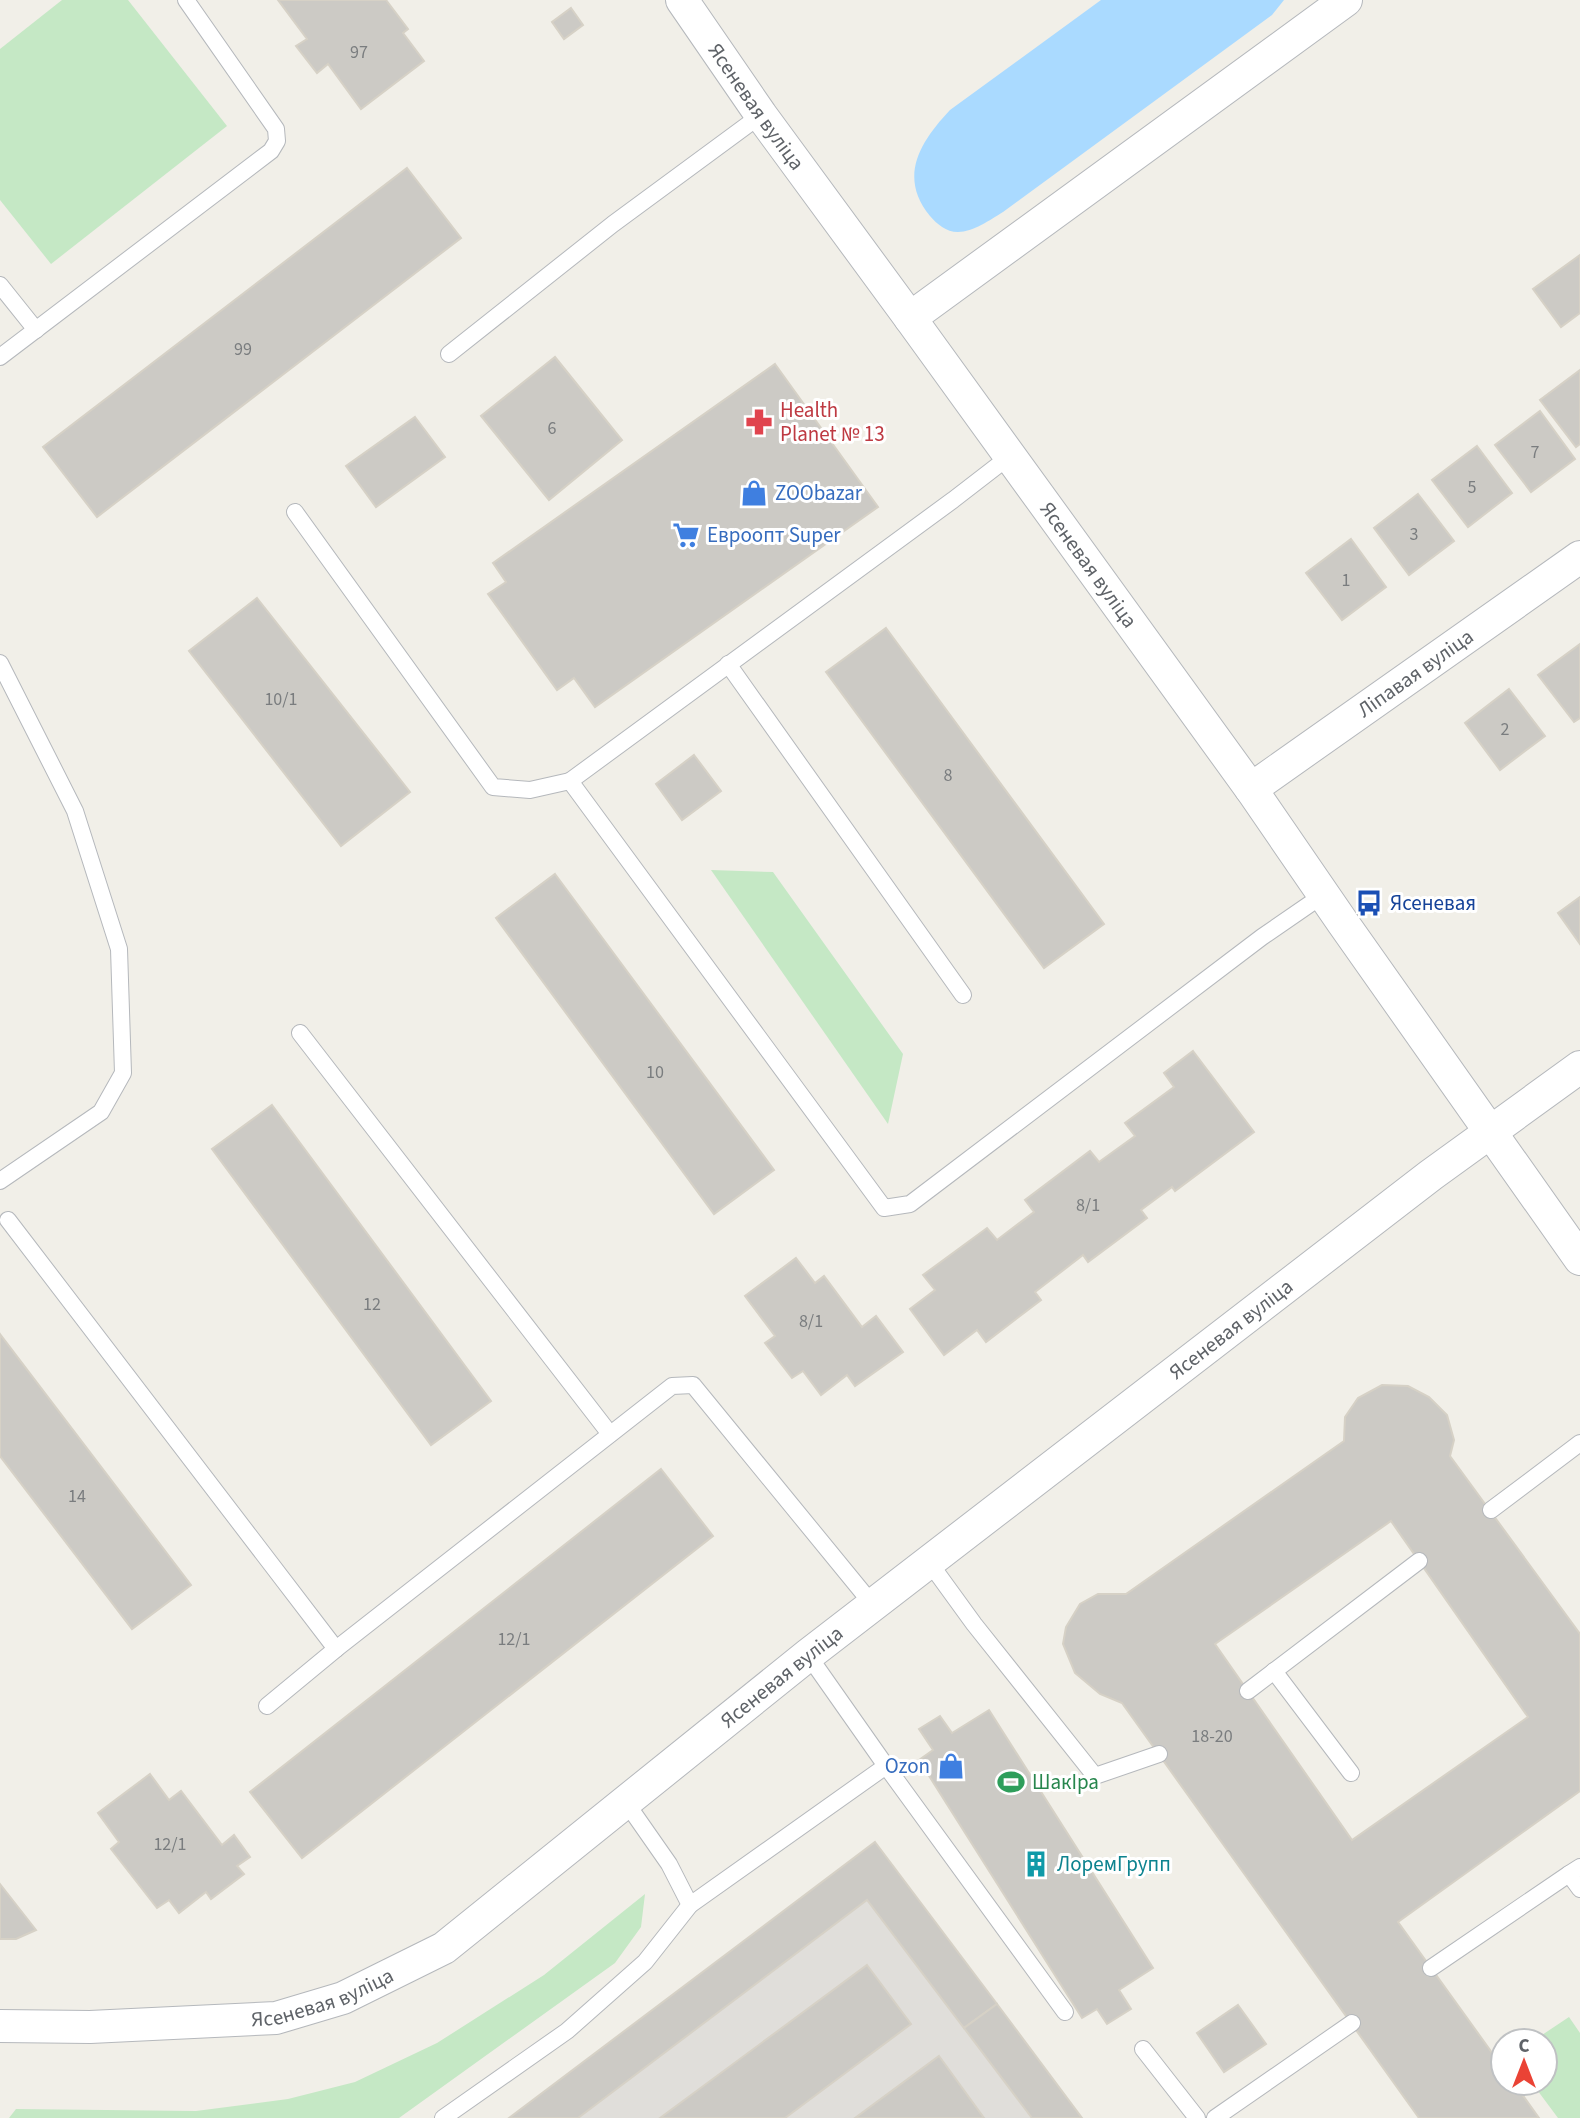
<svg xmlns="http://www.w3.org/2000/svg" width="1580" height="2118" viewBox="0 0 1580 2118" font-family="'Source Sans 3',sans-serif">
	<rect width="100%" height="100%" fill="#f1efe8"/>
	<polygon fill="#e0deda" points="875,1842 1082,2118 509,2118"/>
	<g fill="#c5e8c5">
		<polygon points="62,0 128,0 227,126 51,264 0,200 0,49"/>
		<polygon points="711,870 773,872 903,1054 888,1124"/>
		<polygon points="645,1894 641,1927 615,1963 399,2118 9,2118 16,2109 196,2111 288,2099 355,2082 437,2043 544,1975"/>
		<polygon points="1569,2017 1580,2033 1580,2118 1558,2118 1532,2083 1545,2083 1545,2041 1533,2041"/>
	</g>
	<path fill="#aadaff" d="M 1101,0 L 1284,0 L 1272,15 L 1003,212 C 990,220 973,232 958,232 C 946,232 937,224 930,216 C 898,177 920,142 950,110 Z"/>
	<g fill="#cccac5" stroke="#d6d1c6" stroke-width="2" fill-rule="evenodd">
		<polygon points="278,0 386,0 408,29 403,33 424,61 361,109 328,64 317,73 296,46 307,39"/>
		<polygon points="571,8 583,25 564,39 552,22"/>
		<polygon points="407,168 461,238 97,517 43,447"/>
		<polygon points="1580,255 1580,313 1561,327 1533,289"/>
		<polygon points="555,357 622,440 549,500 481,416"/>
		<polygon points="775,364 878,507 595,707 574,678 557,690 488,594 506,582 493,563"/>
		<polygon points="1580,370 1580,444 1576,447 1540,400"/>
		<polygon points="1540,411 1575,459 1531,492 1495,445"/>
		<polygon points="415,417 445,457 376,507 346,466"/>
		<polygon points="1477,446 1512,493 1468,527 1432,480"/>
		<polygon points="1418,494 1454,541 1409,575 1374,528"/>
		<polygon points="1351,539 1386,587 1342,620 1306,573"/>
		<polygon points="257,598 410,792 341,846 189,651"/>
		<polygon points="886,628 1104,924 1044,968 826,672"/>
		<polygon points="1580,644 1580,718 1574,722 1538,675"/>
		<polygon points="1509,689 1545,736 1500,770 1465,723"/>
		<polygon points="694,755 721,791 682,820 656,784"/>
		<polygon points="555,874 774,1170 714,1214 496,918"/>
		<polygon points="1580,897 1580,944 1558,913"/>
		<polygon points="1193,1051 1254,1132 1175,1191 1172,1187 1141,1210 1147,1218 1088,1262 1083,1255 1035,1292 1041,1300 986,1342 977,1330 944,1355 910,1309 935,1290 923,1275 987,1228 997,1240 1034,1212 1025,1200 1090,1151 1099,1162 1135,1136 1125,1123 1174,1087 1164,1073"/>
		<polygon points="272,1105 491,1401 431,1445 212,1149"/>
		<polygon points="796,1258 815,1283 824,1276 862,1327 876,1316 903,1352 855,1386 847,1375 821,1395 803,1371 792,1378 765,1343 775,1336 745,1296"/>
		<polygon points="0,1334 191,1585 132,1629 0,1456"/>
		<path d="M 1382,1385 L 1408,1386 L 1429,1397 L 1447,1415 L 1454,1440 L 1450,1456 L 1580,1634 L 1580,1791 L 1398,1922 L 1503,2068 L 1503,2083 L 1514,2083 L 1539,2118 L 1419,2118 L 1122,1703 L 1100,1694 L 1075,1673 L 1063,1644 L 1066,1627 L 1080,1604 L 1098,1594 L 1126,1594 L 1344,1441 L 1345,1417 L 1358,1398 ZM 1391,1521 L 1528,1717 L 1352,1840 L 1215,1644 Z"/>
		<polygon points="661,1469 713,1536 302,1858 250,1792"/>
		<polygon points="989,1710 1153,1968 1119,1990 1131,2009 1107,2024 1097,2009 1082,2018 919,1760 933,1750 919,1729 940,1716 952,1733"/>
		<polygon points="150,1774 169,1800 181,1791 222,1845 234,1835 250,1857 237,1866 244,1874 211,1899 206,1892 179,1913 169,1900 157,1908 111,1849 119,1842 98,1813"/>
		<polygon points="875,1842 997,2004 964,2028 867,1900 578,2118 509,2118"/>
		<polygon points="0,1884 36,1930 16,1939 0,1939"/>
		<polygon points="867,1965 911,2024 785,2118 660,2118"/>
		<polygon points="997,2004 1082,2118 1032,2118 964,2028"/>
		<polygon points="1238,2005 1266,2044 1224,2072 1197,2033"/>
		<polygon points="939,2056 984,2118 855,2118"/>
	</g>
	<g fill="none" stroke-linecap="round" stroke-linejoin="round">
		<g stroke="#b5b8bc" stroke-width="18">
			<g id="lane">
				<polyline points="0,285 36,330"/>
				<polyline points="449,354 613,224 761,115"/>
				<polyline points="0,357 271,151 277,141 276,129 186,0"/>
				<polyline points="1010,456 953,500 570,781 884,1208 910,1204 1262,937 1323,895"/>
				<polyline points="295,512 493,787 530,790 570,781"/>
				<polyline points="0,663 75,811 119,949 123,1073 101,1112 0,1181"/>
				<polyline points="728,664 963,995"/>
				<polyline points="300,1033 610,1434"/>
				<polyline points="8,1220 336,1649"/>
				<polyline points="1491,1510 1580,1443"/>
				<polyline points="929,1562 974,1624 1095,1776 1159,1754"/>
				<polyline points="808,1655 886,1766"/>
				<polyline points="1274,1671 1351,1773"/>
				<polyline points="1248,1691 1419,1561"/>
				<polyline points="267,1706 336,1649 672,1386 693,1385 873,1605"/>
				<polyline points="625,1801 669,1864 690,1905"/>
				<polyline points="1580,1867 1569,1874 1580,1889"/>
				<polyline points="1431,1968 1569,1874"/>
				<polyline points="1143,2049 1197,2118"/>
				<polyline points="443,2118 567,2031 645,1962 690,1905 886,1766 1065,2012"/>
				<polyline points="1215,2118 1352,2023"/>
			</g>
		</g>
		<g stroke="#b5b8bc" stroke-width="34">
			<g id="street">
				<path id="s1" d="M 682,0 L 761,115 L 910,318 L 1251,789 L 1343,923 L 1580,1259"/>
				<polyline points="910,318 1346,0"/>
				<path id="s2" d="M 1251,789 L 1580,557"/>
				<path id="s3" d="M 0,2026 L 90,2027 L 276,2018 L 343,1998 L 444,1948 L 808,1655 L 1431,1175 L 1580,1067"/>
			</g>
		</g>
		<use href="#lane" stroke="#fff" stroke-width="16"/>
		<use href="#street" stroke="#fff" stroke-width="32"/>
	</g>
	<defs>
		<g id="pharmacy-bare" transform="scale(2.1)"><path d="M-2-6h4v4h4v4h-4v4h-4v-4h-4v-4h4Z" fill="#e0444e" stroke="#fff" stroke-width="2.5" paint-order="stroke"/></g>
		<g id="shop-bare" transform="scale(2.1)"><path d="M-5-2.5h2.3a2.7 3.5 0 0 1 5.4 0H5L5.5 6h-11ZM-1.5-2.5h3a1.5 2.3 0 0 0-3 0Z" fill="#3f7fe0" stroke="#fff" stroke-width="2.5" paint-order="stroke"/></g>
		<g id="supermarket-bare" transform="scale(2.1)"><path d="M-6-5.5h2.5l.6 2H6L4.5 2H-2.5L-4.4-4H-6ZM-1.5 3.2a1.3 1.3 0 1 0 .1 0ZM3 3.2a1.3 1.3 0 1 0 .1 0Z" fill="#3f7fe0" stroke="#fff" stroke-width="2.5" paint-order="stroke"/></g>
		<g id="bus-bare" transform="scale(2.1)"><path d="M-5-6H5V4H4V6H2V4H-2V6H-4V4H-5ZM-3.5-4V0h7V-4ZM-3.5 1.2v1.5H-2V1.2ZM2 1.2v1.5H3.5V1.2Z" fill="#1a4fb4" stroke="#fff" stroke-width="2.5" paint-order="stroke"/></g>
		<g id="stadium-bare" transform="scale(2.1)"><path d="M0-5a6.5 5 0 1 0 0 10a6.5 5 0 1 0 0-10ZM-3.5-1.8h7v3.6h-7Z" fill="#2e9e5b" stroke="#fff" stroke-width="2.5" paint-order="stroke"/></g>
		<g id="building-bare" transform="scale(2.1)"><path d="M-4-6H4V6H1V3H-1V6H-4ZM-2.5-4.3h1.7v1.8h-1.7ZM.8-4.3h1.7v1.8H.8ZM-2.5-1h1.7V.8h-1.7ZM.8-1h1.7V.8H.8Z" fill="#0f9aa8" stroke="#fff" stroke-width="2.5" paint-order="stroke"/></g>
	</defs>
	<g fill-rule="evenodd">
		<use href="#pharmacy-bare" x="759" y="422"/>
		<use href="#shop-bare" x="754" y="493"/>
		<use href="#supermarket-bare" x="686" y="535"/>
		<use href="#bus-bare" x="1369" y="903"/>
		<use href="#shop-bare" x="951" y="1766"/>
		<use href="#stadium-bare" x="1011" y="1782"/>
		<use href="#building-bare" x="1036" y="1864"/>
	</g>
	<g text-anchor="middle" stroke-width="6" stroke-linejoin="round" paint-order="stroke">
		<g font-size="18" fill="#7a7d7f">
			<text x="359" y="58">97</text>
			<text x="243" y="355">99</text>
			<text x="552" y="434">6</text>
			<text x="1535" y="458">7</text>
			<text x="1472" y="493">5</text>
			<text x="1414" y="540">3</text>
			<text x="1346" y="586">1</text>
			<text x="281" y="705">10/1</text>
			<text x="1505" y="735">2</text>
			<text x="948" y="781">8</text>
			<text x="655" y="1078">10</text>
			<text x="1088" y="1211">8/1</text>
			<text x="372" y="1310">12</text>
			<text x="811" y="1327">8/1</text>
			<text x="77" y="1502">14</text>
			<text x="514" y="1645">12/1</text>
			<text x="1212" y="1742">18-20</text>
			<text x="170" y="1850">12/1</text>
		</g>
		<g font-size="21" fill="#5f6368" stroke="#fff">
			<text dy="7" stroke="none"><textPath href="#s1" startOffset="130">Ясеневая вуліца</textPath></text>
			<text dy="7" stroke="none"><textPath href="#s1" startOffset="696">Ясеневая вуліца</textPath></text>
			<text dy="7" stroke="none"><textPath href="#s2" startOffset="201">Ліпавая вуліца</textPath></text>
			<text dy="7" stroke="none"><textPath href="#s3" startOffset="1460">Ясеневая вуліца</textPath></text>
			<text dy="7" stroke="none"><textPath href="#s3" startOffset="892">Ясеневая вуліца</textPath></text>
			<text dy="7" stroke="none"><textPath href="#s3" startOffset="326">Ясеневая вуліца</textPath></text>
		</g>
		<g font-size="21" fill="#be3a42" stroke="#fff" text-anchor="start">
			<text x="780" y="417">Health<tspan x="780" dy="24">Planet № 13</tspan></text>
		</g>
		<g font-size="21" fill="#366cbe" stroke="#fff" text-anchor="start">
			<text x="775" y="500">ZOObazar</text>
			<text x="707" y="542">Евроопт Super</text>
			<text x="930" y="1773" text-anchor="end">Ozon</text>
		</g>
		<g font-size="21" fill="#164399" stroke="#fff" text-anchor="start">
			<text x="1390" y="910">Ясеневая</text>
		</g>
		<g font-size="21" fill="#27864d" stroke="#fff" text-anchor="start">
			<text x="1032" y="1789">ШакІра</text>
		</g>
		<g font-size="21" fill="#0d838f" stroke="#fff" text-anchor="start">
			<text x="1057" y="1871">ЛоремГрупп</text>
		</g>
	</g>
	<g transform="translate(1524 2062)"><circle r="33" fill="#ffffff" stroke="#bfc1c3" stroke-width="2"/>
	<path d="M0-5L12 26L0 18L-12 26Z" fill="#ea4335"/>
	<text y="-10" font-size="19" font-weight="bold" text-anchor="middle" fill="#5f6368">С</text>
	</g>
</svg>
